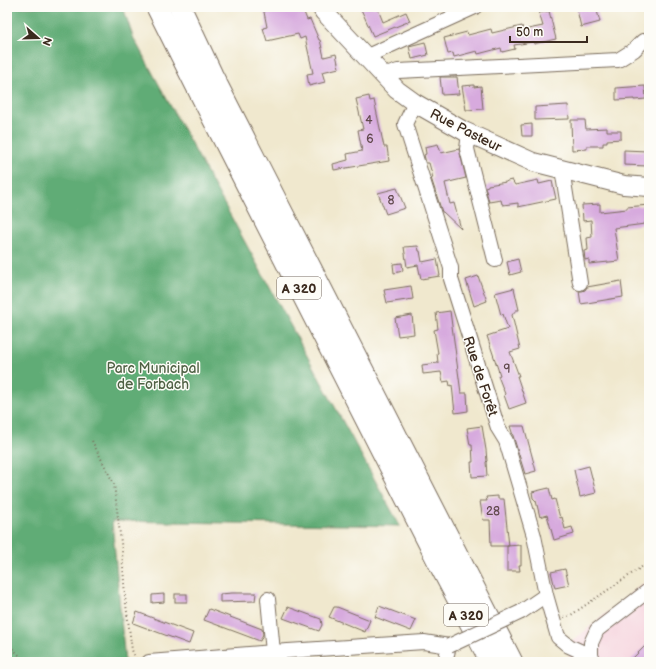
<svg xmlns="http://www.w3.org/2000/svg" width="656" height="669" viewBox="0 0 656 669" font-family="'Balsamiq Sans',sans-serif">
	<rect width="100%" height="100%" fill="#fdfcf7"/>
	<filter id="ink" filterUnits="userSpaceOnUse"><feTurbulence type="fractalNoise" baseFrequency=".025" numOctaves="2"/><feDisplacementMap in="SourceGraphic" scale="8" xChannelSelector="R" yChannelSelector="G"/><feConvolveMatrix kernelMatrix="1 2 1 2 8 2 1 2 1" color-interpolation-filters="sRGB"/></filter>
	<filter id="wash" filterUnits="userSpaceOnUse"><feTurbulence type="fractalNoise" baseFrequency=".012" numOctaves="4" result="noise"/><feDisplacementMap in="SourceGraphic" scale="16" xChannelSelector="R" yChannelSelector="G"/><feGaussianBlur stdDeviation="0.9" result="paint"/><feColorMatrix in="noise" values="0 0 0 0 0 0 0 0 0 0 0 0 0 0 0 0 0 1.4 0 .05"/><feComposite in="paint" operator="in"/></filter>
	<g filter="url(#wash)">
		<rect width="100%" height="100%" fill="#f0e8ce"/>
		<polygon fill="#f5cfdb" points="649,579 649,662 571,662 568,651 571,642"/>
		<polygon fill="#60ac76" stroke="#4e6b4a" points="7,7 123,7 133,37 400,526 112,521 125,662 7,662"/>
		<g id="blocks">
			<g fill="#d7aade">
				<polygon points="263,7 302,7 307,20 310,19 319,40 320,40 324,57 336,54 339,68 322,72 325,82 309,86 307,74 313,73 305,37 300,39 298,34 267,41 263,28 267,27"/>
				<polygon points="360,7 377,7 383,22 406,12 410,21 373,36"/>
				<polygon points="590,7 596,7 600,22 581,27 577,10"/>
				<polygon points="549,11 556,39 534,44 533,42 514,45 515,49 502,52 501,48 478,54 477,51 454,57 453,53 448,54 444,38 467,32 468,35 491,29 492,33 522,26 523,30 543,26 539,13"/>
				<polygon points="425,42 428,55 412,59 409,46"/>
				<polygon points="440,77 457,77 459,94 442,95"/>
				<polygon points="474,85 474,87 481,86 483,109 466,110 462,86"/>
				<polygon points="645,86 646,99 634,100 634,99 616,100 616,88"/>
				<polygon points="369,96 370,101 374,100 384,147 387,147 389,161 334,170 333,164 348,160 347,154 362,151 358,130 363,129 356,99"/>
				<polygon points="568,105 569,119 535,120 535,107"/>
				<polygon points="571,120 585,120 586,129 607,128 607,131 621,131 621,139 607,140 607,143 603,143 603,146 587,146 587,149 572,150"/>
				<polygon points="532,124 532,136 522,136 521,125"/>
				<polygon points="438,144 441,153 459,149 466,178 445,183 450,204 454,203 461,229 443,212 442,212 431,178 433,178 429,163 426,163 424,155 426,154 425,147"/>
				<polygon points="624,150 647,151 647,166 624,165"/>
				<polygon points="512,180 515,185 538,180 539,184 552,181 556,199 518,207 518,203 503,205 503,204 502,204 501,200 489,202 485,187 488,186 488,185 506,182 507,181"/>
				<polygon points="397,188 405,208 386,214 378,193"/>
				<polygon points="600,204 600,212 627,209 627,207 649,205 649,222 645,222 645,224 614,228 619,261 589,264 589,259 585,260 584,251 588,250 587,238 592,237 591,220 583,221 582,205"/>
				<polygon points="418,246 419,251 420,251 422,262 437,259 440,276 421,279 418,265 407,267 404,247"/>
				<polygon points="518,259 521,272 510,275 507,262"/>
				<polygon points="402,263 403,271 394,273 393,264"/>
				<polygon points="478,276 487,301 474,306 466,280"/>
				<polygon points="621,281 623,297 581,304 579,291 582,291 585,290 587,287"/>
				<polygon points="411,286 413,299 387,303 384,290"/>
				<polygon points="514,288 519,310 516,310 512,315 520,349 510,352 519,376 517,376 526,403 509,409 504,395 505,394 498,376 500,375 487,336 508,329 503,314 501,315 495,293"/>
				<polygon points="450,311 461,393 467,393 468,411 455,413 452,385 450,386 449,381 443,382 441,372 423,374 422,365 438,363 437,353 438,353 434,330 438,329 436,313"/>
				<polygon points="412,315 414,334 398,336 395,318"/>
				<polygon points="482,426 486,450 487,461 486,462 487,476 472,477 471,462 473,462 472,445 470,445 467,428"/>
				<polygon points="510,426 524,426 536,471 525,474"/>
				<polygon points="589,466 596,493 580,497 574,470"/>
				<polygon points="549,488 552,500 555,499 560,518 562,517 565,529 572,527 574,534 554,540 547,515 540,517 536,501 533,498 532,492"/>
				<polygon points="498,496 498,499 504,499 509,546 491,546 490,520 483,520 480,501 487,501 486,497"/>
				<polygon points="521,545 521,565 519,565 520,571 507,571 507,546"/>
				<polygon points="565,569 569,585 555,588 551,572"/>
				<polygon points="232,593 256,593 255,601 220,602 220,594"/>
				<polygon points="164,594 164,602 152,603 152,595"/>
				<rect x="175" y="594" width="12" height="8"/>
				<polygon points="379,606 416,620 411,631 375,617"/>
				<polygon points="288,607 321,619 322,625 319,631 283,618"/>
				<polygon points="334,607 337,607 370,620 365,632 329,617"/>
				<polygon points="209,609 262,629 263,634 260,641 204,620"/>
				<polygon points="137,612 193,633 189,644 133,623"/>
				<polygon points="649,642 649,662 629,662"/>
			</g>
		</g>
	</g>
	<g filter="url(#ink)">
		<use href="#blocks" fill-opacity="0" stroke="#7a6c5c" stroke-width="1"/>
		<g fill="none" stroke-linecap="round" stroke-linejoin="round">
			<g stroke="#7a6c5c" stroke-width="16">
				<g id="minor">
					<polyline points="365,57 475,7"/>
					<polyline points="383,76 398,71 618,60 634,50 643,41 649,41"/>
					<polyline points="415,103 405,124 451,268 451,279 498,428 506,441 534,536 546,595 558,637 569,646 591,656"/>
					<polyline points="469,133 467,149 495,260"/>
					<polyline points="562,169 580,283"/>
					<polyline points="521,612 546,595"/>
					<polyline points="149,662 273,652 424,642 449,646 445,662"/>
					<polyline points="267,662 273,652 268,599"/>
					<polyline points="594,662 591,656 591,643 597,630 649,590"/>
				</g>
			</g>
			<g stroke="#7a6c5c" stroke-width="20">
				<polyline id="major" points="321,7 324,12 397,90 415,103 464,131 533,162 624,185 649,187"/>
			</g>
			<g stroke="#7a6c5c" stroke-width="23">
				<g id="highway">
					<polyline points="157,7 195,83 442,569 491,662"/>
					<polyline points="180,7 212,75 512,662"/>
				</g>
			</g>
			<g stroke="#7a6c5c" stroke-width="2" stroke-dasharray="1 3" stroke-linecap="butt">
				<polyline points="92,441 114,484 122,551 125,597 132,650 137,662"/>
				<polyline points="564,617 571,615 649,562"/>
				<polyline points="7,643 26,662"/>
			</g>
			<use href="#minor" stroke="#fff" stroke-width="14"/>
			<use href="#major" stroke="#fff" stroke-width="18"/>
			<use href="#highway" stroke="#fff" stroke-width="21"/>
			<g stroke="#7a6c5c" stroke-width="16" stroke-linecap="butt">
				<polyline id="minor-bridge" points="449,646 521,612"/>
			</g>
			<use href="#minor-bridge" stroke="#fff" stroke-width="14"/>
		</g>
	</g>
	<g text-anchor="middle" stroke-width="3" stroke-linejoin="round" paint-order="stroke">
		<g font-size="12" fill="#624a4e">
			<text x="369" y="124">4</text>
			<text x="370" y="143">6</text>
			<text x="391" y="204">8</text>
			<text x="507" y="373">9</text>
			<text x="493" y="515">28</text>
		</g>
		<g fill="#fdfcf7" stroke="#75695f" stroke-width="1">
			<rect x="277" y="277" width="44" height="22" rx="3"/>
			<rect x="444" y="604" width="44" height="22" rx="3"/>
		</g>
		<g font-size="13" font-weight="bold" fill="#3b2a1e">
			<text x="299" y="293">A 320</text>
			<text x="466" y="620">A 320</text>
		</g>
		<g font-size="14" fill="#3b2a1e" stroke="#fdfcf7">
			<text transform="translate(466 130) rotate(27)" y="5">Rue Pasteur</text>
			<text transform="translate(481 376) rotate(72)" y="5">Rue de Forêt</text>
		</g>
		<g font-size="14" fill="#4f6144" stroke="#fdfcf7">
			<text x="153" y="373">Parc Municipal<tspan x="153" dy="16">de Forbach</tspan></text>
		</g>
	</g>
	<rect width="656" height="669" fill="none" stroke="#fdfcf7" stroke-width="24"/>
	<g transform="translate(38 38) rotate(110)" stroke="#fdfcf7" stroke-width="3" paint-order="stroke">
	<path d="M0-3L7 15L0 10L-7 15Z" fill="#3b2a1e"/>
	<text y="-6" font-size="11" font-weight="bold" text-anchor="middle" fill="#3b2a1e">N</text>
	</g>
	<path d="M510 36v6h77v-6" fill="none" stroke="#3b2a1e" stroke-width="2"/>
	<text x="516" y="36" font-size="12" fill="#3b2a1e" stroke="#fdfcf7" stroke-width="3" paint-order="stroke">50 m</text>
</svg>
